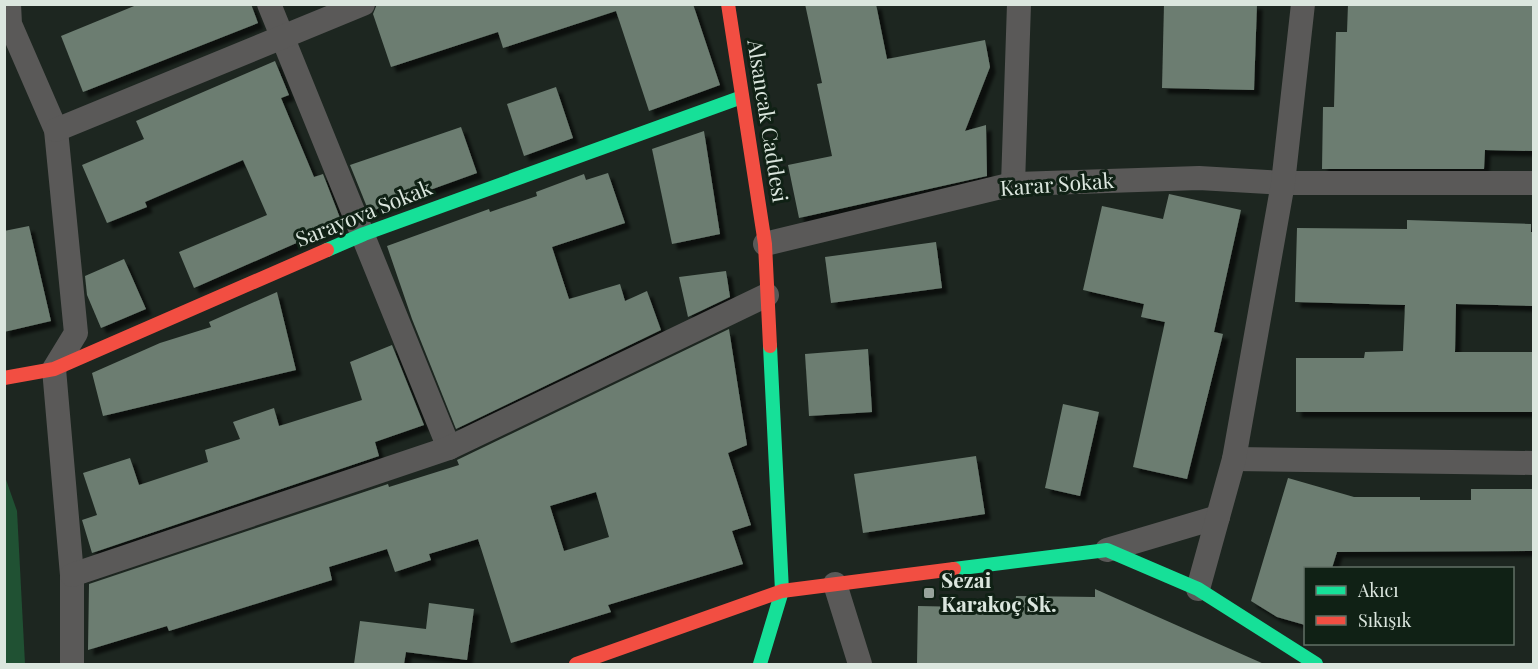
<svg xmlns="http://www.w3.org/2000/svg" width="1538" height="669" viewBox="0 0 1538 669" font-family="'Playfair Display',serif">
	<defs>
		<filter id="shadow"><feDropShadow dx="5.5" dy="5.5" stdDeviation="1.5" flood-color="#0009"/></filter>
	</defs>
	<rect width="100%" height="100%" fill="#1d2620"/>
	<polygon fill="#205133" points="4,474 17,511 25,664 5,664"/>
	<g fill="#6c7d71" fill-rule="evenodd" filter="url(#shadow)">
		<polygon points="139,4 251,4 258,23 83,92 61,36"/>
		<polygon points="377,4 693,4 720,85 649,111 616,11 503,48 498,32 391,67 373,14"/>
		<polygon points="805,4 876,4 887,59 985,40 990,67 965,131 986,125 987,176 799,218 788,165 832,156 817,84 822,83"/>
		<polygon points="1164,4 1257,4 1254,90 1162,88"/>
		<polygon points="1348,4 1533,4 1533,151 1485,150 1484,169 1322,169 1323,107 1334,107 1336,32 1347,32"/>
		<polygon points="275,61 289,95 281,98 314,177 323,174 342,223 194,288 179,252 267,215 243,160 145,202 147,207 107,223 82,165 144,139 136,121"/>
		<polygon points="556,87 573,138 524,156 507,104"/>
		<polygon points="461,127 477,173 369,212 350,165"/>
		<polygon points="704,131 720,234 672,244 652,149"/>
		<polygon points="608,173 625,223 552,247 569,299 620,284 625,301 647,291 661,330 456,429 412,319 387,246 489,209 490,212 537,196 536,192 584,174 586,180"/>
		<polygon points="1169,194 1241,210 1214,332 1223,334 1187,479 1133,467 1165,322 1141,317 1144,304 1083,290 1102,206 1163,219"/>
		<polygon points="1407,220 1531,224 1531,232 1533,232 1533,306 1456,304 1455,352 1533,352 1533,412 1296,412 1296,358 1364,358 1365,352 1403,351 1405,305 1295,302 1297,228 1407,229"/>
		<polygon points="29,226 51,321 4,332 4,231"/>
		<polygon points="936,242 942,288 831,303 825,257"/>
		<polygon points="124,259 146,309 101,328 87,295 85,276"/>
		<polygon points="726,271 730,297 688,317 679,277"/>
		<polygon points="277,292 296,370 103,416 92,373 160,343 211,327 209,322"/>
		<path d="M 729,329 L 747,445 L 728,453 L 751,525 L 732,531 L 743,564 L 608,605 L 611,612 L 511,643 L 478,539 L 429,554 L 431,560 L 395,572 L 387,549 L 329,567 L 332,580 L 169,631 L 167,626 L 88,650 L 89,584 L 388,484 L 389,487 L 459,465 L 457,460 ZM 596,492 L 609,537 L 564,551 L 550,506 Z"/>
		<polygon points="392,345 424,425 375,442 379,456 92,553 82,520 97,515 83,473 130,458 139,485 208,462 205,450 240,439 233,422 274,408 279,426 362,400 350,362"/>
		<polygon points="868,349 872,412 809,416 805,354"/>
		<polygon points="1063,404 1099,412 1080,496 1045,488"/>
		<polygon points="976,456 985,514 863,533 854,474"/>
		<polygon points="1288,478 1354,497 1420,497 1420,500 1471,500 1471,489 1533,489 1533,551 1337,552 1332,568 1305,568 1305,625 1277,617 1251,601"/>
		<polygon points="1095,589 1264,664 917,664 918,606 1015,608 1016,596 1095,597"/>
		<polygon points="429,603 474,609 467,660 406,652 404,664 354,664 360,621 426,629"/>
	</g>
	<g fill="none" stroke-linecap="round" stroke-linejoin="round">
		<g stroke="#5a5958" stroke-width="24">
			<polyline points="9,4 10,24 56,130 76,333 54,369 72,575 72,664"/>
			<polyline points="269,4 449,448"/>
			<polyline points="56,130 363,4"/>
			<polyline points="1013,184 1019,4"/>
			<polyline points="765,244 1013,184 1199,178 1283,183 1534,183"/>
			<polyline points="1234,459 1534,463"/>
			<polyline points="1107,550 1218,517"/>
			<polyline points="72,575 449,448 767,295"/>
			<polyline points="835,584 860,664"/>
			<polyline points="1198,589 1234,459 1283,183 1303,4"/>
		</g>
		<g stroke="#16e098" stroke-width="14">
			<polyline points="327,250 364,234 742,97"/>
			<polyline points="954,569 1107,550 1198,589 1316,664"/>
			<polyline points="760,664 782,591 770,346"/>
		</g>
		<g stroke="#f24e42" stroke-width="14">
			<polyline points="728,4 765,244 770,346"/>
			<polyline points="4,378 54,369 327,250"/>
			<polyline points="576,664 782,591 954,569"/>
		</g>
	</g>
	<rect fill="#98a39c" stroke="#102115" stroke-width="2" x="923" y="587" width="12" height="12" rx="3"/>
	<g text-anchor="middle" stroke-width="6" stroke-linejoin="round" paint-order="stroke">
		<g font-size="21" fill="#dbe6de" stroke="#102115">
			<text transform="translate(767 121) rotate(81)" y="7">Alsancak Caddesi</text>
			<text transform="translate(1057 185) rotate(-4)" y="7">Karar Sokak</text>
			<text transform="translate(364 214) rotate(-22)" y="7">Sarayova Sokak</text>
		</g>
		<g font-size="21" font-weight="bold" fill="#dbe6de" stroke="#102115" text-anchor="start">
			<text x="941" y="588">Sezai<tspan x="941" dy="24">Karakoç Sk.</tspan></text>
		</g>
	</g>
	<rect width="1538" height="669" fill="none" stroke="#dbe6de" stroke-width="12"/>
	<rect x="1304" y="567" width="210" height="78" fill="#102115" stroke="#617065" stroke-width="1.5"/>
	<rect x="1316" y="586" width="30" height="9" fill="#16e098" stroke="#617065" stroke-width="1.5"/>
	<text x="1358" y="597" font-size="18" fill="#dbe6de">Akıcı</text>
	<rect x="1316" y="616" width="30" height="9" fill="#f24e42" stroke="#617065" stroke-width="1.5"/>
	<text x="1358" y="627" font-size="18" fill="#dbe6de">Sıkışık</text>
</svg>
